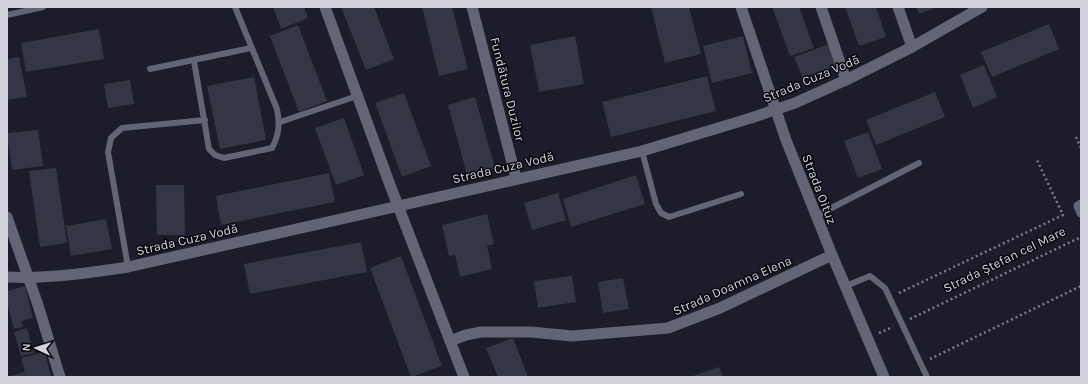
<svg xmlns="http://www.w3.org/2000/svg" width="1088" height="384" viewBox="0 0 1088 384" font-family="Karla,sans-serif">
	<rect width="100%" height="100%" fill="#1c1c2b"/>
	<g fill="#343545">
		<polygon points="273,7 304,7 308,18 281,29"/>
		<polygon points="341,7 374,7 394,59 366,70"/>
		<polygon points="422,7 452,7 468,69 439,76"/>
		<polygon points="651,7 689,7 701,54 665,63"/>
		<polygon points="772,7 799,7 814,48 790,56"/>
		<polygon points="845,7 876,7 886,37 859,46"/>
		<polygon points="916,7 938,7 919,14"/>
		<polygon points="1049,24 1059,49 992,77 981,52"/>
		<polygon points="298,25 327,101 299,112 270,36"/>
		<polygon points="99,29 104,59 26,72 21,43"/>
		<polygon points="575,36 584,84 539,92 530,45"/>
		<polygon points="743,36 752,73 712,83 703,46"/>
		<polygon points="829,44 836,66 803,79 794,57"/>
		<polygon points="19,57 27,97 7,100 7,59"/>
		<polygon points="984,65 997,97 973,108 960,75"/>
		<polygon points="707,76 716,111 611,137 602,102"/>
		<polygon points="254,77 266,140 220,149 207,86"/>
		<polygon points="130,80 134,104 108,108 104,84"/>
		<polygon points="935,92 945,117 876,145 866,120"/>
		<polygon points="404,93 431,166 402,177 375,103"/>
		<polygon points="475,97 495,168 467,175 448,105"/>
		<polygon points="344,118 364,175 336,185 315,128"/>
		<polygon points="38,130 43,166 12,170 7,133"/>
		<polygon points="868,132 882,169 858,178 844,141"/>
		<polygon points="56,168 67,243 40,247 29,171"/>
		<polygon points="329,173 335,202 221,225 216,196"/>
		<polygon points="636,175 645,204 571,227 563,199"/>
		<polygon points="156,185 184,185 185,235 157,235"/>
		<polygon points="558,193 566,220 532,230 524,203"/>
		<polygon points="487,214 494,244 487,246 492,269 460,277 455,255 449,256 442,225"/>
		<polygon points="106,219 112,249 71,256 66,226"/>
		<polygon points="361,242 367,272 250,294 244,264"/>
		<polygon points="401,256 442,366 411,377 370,268"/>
		<polygon points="572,276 576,302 538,308 534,281"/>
		<polygon points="623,278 629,309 603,313 598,282"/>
		<polygon points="25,286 33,318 22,321 23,327 14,329 7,303 7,291"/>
		<polygon points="27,328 34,353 21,356 14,332"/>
		<polygon points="513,338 528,377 498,377 486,348"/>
		<polygon points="45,352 51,377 7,377 25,372 21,358"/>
		<polygon points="719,367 723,377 690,377"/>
	</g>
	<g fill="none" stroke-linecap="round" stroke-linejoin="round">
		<g stroke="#7c7c89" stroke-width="2.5" stroke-dasharray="2 3" stroke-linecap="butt">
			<polyline points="1076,137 1081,148"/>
			<polyline points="899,293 1063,215 1036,158"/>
			<polyline points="910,319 1081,237"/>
			<polyline points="879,333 893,327"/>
			<polyline points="930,359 1081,286"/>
		</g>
		<g stroke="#646477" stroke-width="6">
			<polyline points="7,15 43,7"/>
			<path d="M 194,61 L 209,149 L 215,155 L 224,158 L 272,148 C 279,135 280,124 277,109 L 235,7"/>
			<polyline points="150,69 251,48"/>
			<polyline points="280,122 357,96"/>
			<polyline points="642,151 656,204 661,213 669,217 741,194"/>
			<polyline points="816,216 919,163"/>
			<polyline points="128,267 108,152 111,138 122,128 205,120"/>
			<polyline points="846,286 870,276 885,288 927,377"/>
		</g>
		<polyline stroke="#646477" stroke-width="9" points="1081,204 1078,206 1081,213"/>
		<g stroke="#646477" stroke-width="11">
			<polyline points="325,7 390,185 464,377"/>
			<polyline points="472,7 516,178"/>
			<polyline points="741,7 786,140 832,255 884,377"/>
			<polyline points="821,7 846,80"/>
			<polyline points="898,7 912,47"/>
			<polyline points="7,217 38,305 60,377"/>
			<path d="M 7,277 C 48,279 88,273 128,267 L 642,151 L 751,118 L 795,103 L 846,80 L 912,47 L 982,7"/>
			<polyline points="450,341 466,335 481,332 531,332 572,336 668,328 720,308 832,255"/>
		</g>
	</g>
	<g text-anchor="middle" stroke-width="3" stroke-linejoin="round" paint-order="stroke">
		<g font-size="13" fill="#d2d2dd" stroke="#07070d">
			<text transform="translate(811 78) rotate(-23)" y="5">Strada Cuza Vodă</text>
			<text transform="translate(508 89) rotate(76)" y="5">Fundătura Duzilor</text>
			<text transform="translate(503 167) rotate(-13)" y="5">Strada Cuza Vodă</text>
			<text transform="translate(820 189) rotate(69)" y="5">Strada Oituz</text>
			<text transform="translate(187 239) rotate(-13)" y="5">Strada Cuza Vodă</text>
			<text transform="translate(1004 259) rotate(-26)" y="5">Strada Ștefan cel Mare</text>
			<text transform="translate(732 285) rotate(-24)" y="5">Strada Doamna Elena</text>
		</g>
	</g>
	<rect width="1088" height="384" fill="none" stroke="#d2d2dd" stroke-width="16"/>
	<g transform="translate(36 348) rotate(274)" stroke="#07070d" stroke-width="3" paint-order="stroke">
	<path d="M0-3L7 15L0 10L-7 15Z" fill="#d2d2dd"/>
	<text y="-6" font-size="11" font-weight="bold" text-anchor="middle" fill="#d2d2dd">N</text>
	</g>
</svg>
